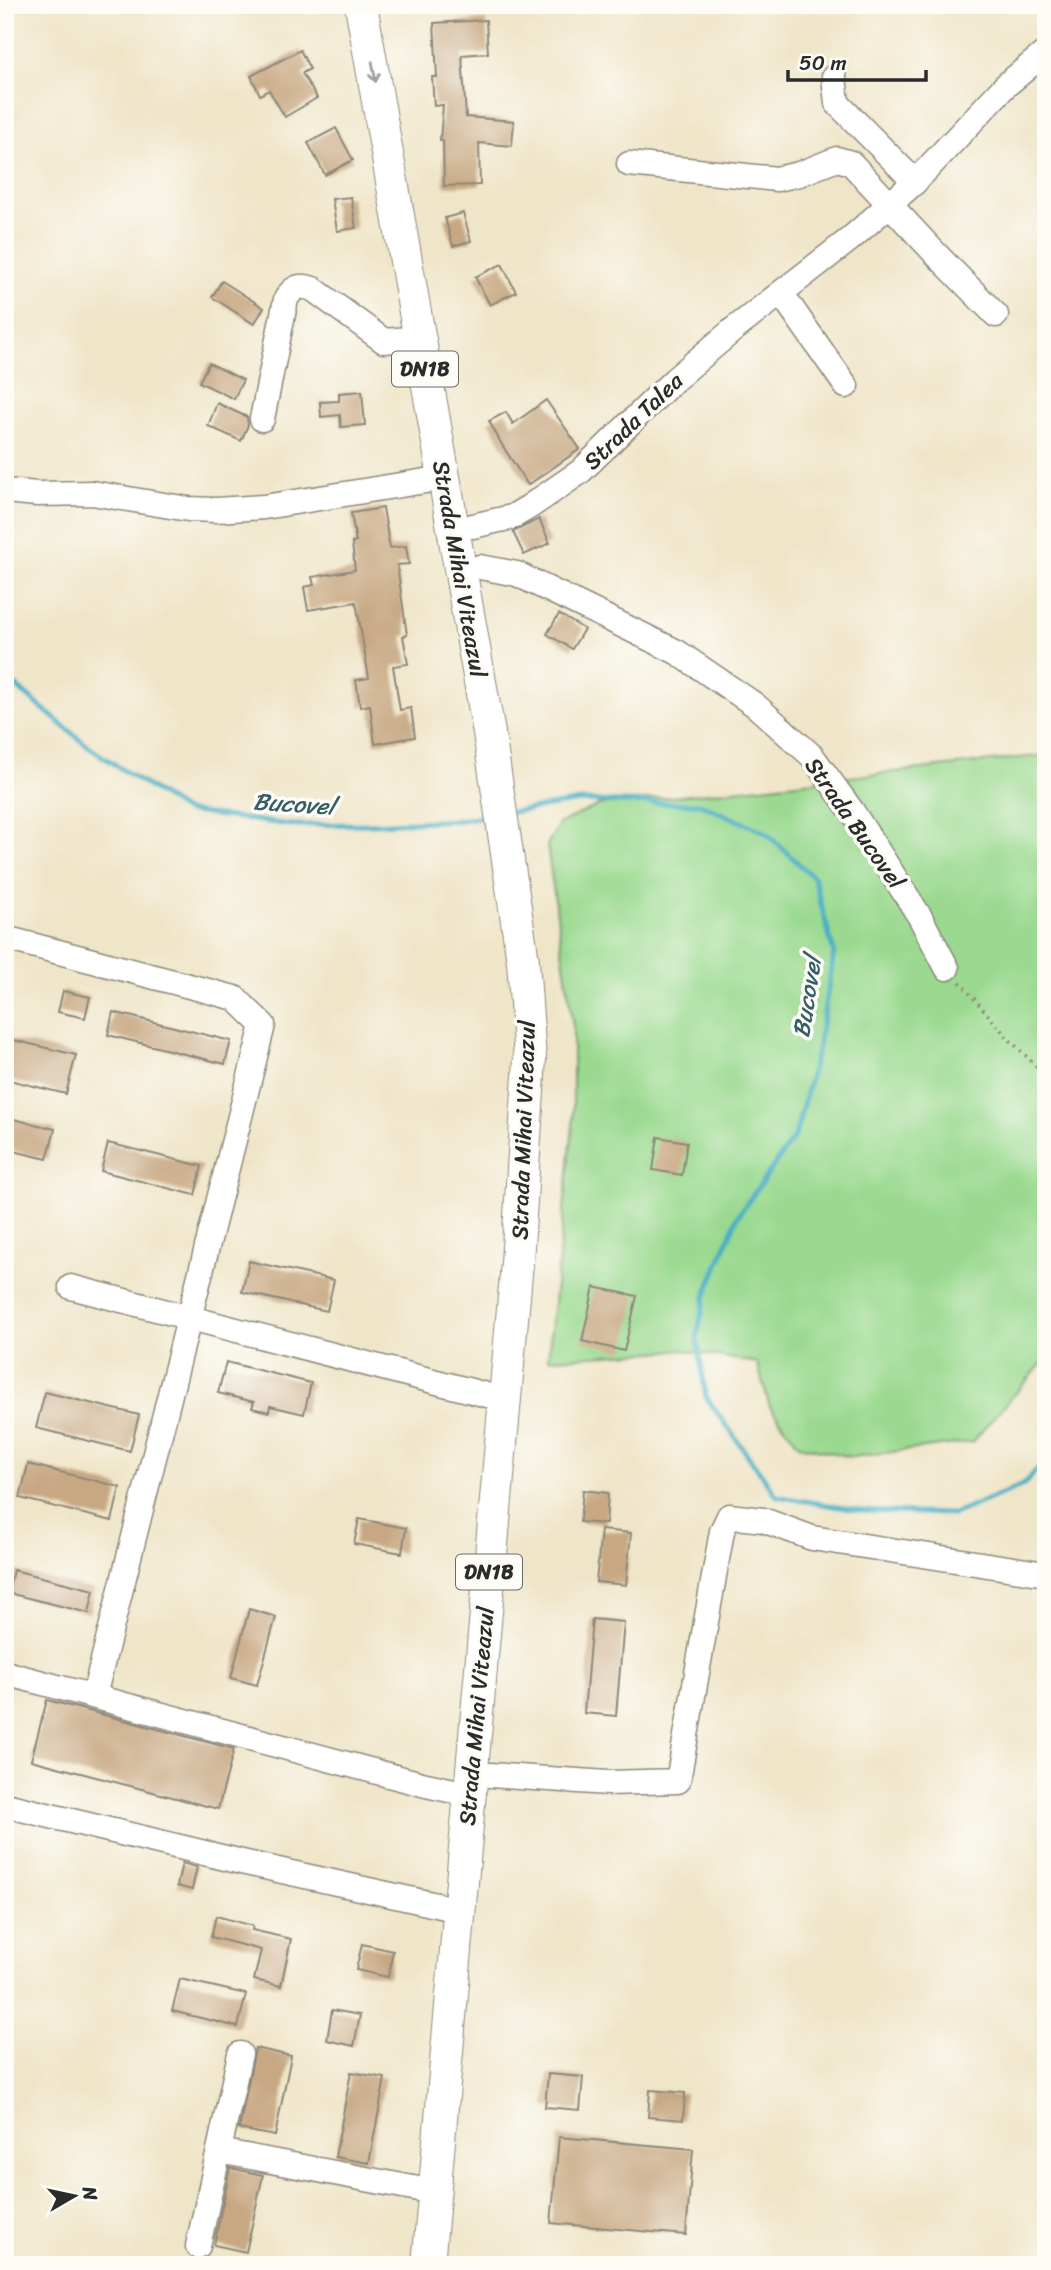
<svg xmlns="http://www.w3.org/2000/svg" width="1051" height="2270" viewBox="0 0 1051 2270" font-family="Sriracha,sans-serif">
	<rect width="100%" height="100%" fill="#fdfcf7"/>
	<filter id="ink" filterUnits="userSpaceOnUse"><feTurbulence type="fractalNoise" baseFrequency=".0143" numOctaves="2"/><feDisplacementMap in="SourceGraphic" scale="14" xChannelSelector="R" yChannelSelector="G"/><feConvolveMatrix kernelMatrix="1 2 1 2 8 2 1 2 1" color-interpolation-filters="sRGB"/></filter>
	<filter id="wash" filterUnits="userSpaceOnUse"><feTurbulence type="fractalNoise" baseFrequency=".00686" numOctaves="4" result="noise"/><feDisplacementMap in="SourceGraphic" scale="28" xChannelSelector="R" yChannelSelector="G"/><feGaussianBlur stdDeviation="1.57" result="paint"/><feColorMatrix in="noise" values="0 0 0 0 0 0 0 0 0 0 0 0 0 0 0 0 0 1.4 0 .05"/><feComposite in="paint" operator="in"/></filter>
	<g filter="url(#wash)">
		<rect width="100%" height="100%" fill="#efe5c8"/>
		<polygon fill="#9ad98f" stroke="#62825d" stroke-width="2" points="1046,755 1046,1359 972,1442 852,1457 799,1445 770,1407 757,1363 683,1350 548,1359 573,1125 573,1026 547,845 560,823 599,805"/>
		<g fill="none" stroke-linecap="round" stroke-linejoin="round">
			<g stroke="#44adc3" stroke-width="5">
				<polyline points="5,677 90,748 185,811 291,825 370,824 460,820 492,815"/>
				<polyline points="512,812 580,801 700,804 765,832 814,878 834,953 818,1047 795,1136 737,1217 705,1297 697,1337 706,1397 777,1496 862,1511 953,1514 1023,1485 1046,1460"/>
			</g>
		</g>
		<g id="blocks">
			<g fill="#c8a883">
				<polygon points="486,20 488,53 462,55 466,117 514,121 512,146 479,143 480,185 444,186 443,141 440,140 443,105 434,106 432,77 437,77 434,23"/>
				<polygon points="300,50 310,69 302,73 317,98 285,117 269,90 260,95 251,76"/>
				<polygon points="336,128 353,160 325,175 308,143"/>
				<polygon points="351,197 356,228 337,231 332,199"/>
				<polygon points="463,213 471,241 453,246 445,218"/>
				<polygon points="502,264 516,292 490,305 475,277"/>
				<polygon points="222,281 264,308 254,324 212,297"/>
				<polygon points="209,363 243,380 234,399 199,382"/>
				<polygon points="362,391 365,425 341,427 340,415 321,417 320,402 339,401 339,393"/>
				<polygon points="546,400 580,449 528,485 502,445 489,421 506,412 513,424"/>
				<polygon points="217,403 247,417 248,425 241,441 208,426"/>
				<polygon points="383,508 390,548 406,546 409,564 397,565 407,635 403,636 408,664 393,666 400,710 411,708 415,737 375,744 370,705 360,707 356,680 369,678 356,602 308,610 304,587 314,585 312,577 355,570 352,543 356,542 351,513"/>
				<polygon points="539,519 550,543 524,555 513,532"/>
				<polygon points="559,614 584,629 572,649 547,634"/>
				<polygon points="63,991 90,997 85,1018 58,1012"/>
				<polygon points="113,1012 231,1041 225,1064 108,1035"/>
				<polygon points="5,1038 76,1055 66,1094 5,1079"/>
				<polygon points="5,1117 55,1129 47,1159 5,1149"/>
				<polygon points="658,1137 687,1142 682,1175 653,1170"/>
				<polygon points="108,1143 202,1166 195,1195 101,1171"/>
				<polygon points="249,1261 334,1280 327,1311 242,1292"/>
				<polygon points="594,1287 637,1296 624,1351 582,1341"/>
				<polygon points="226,1362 311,1383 304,1414 270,1406 269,1412 252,1408 254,1402 218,1393"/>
				<polygon points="45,1392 139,1415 130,1451 36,1428"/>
				<polygon points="28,1464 120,1487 112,1521 20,1498"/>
				<polygon points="583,1490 608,1493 606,1524 580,1522"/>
				<polygon points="359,1519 406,1528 402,1553 354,1544"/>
				<polygon points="601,1530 631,1533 626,1585 596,1582"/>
				<polygon points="13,1570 94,1590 89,1613 8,1593"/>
				<polygon points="249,1609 276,1617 257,1685 231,1678"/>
				<polygon points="592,1619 624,1622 616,1716 584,1713"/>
				<polygon points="47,1700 234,1749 218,1809 31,1760"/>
				<polygon points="182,1863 197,1867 192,1890 177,1886"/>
				<polygon points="216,1916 253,1926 252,1930 291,1939 281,1986 254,1980 261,1950 211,1937"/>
				<polygon points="362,1944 393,1951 388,1977 356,1970"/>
				<polygon points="180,1979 246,1994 238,2027 172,2011"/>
				<polygon points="332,2010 360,2015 354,2046 327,2040"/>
				<polygon points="255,2048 291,2056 275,2136 239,2129"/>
				<polygon points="351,2072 385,2078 369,2163 335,2157"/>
				<polygon points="548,2074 583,2077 580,2110 545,2107"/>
				<polygon points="650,2090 685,2093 683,2120 648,2117"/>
				<polygon points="559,2137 693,2149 686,2235 551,2223"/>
				<polygon points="230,2168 263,2175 246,2252 214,2245"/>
			</g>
		</g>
	</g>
	<g filter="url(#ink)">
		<use href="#blocks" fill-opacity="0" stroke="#8d887a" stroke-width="2"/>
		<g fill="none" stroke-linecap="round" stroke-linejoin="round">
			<g stroke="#8d887a" stroke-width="27">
				<g id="minor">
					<polyline points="834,77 837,103 915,182"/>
					<polyline points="629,164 777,179 799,174 837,159 851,163 934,252 996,315"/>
					<polyline points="781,293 846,386"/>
					<path d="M 262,419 L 286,299 C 293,287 300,284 313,289 L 384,341 L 420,338"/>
					<polyline points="5,491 37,494 92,493 188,509 216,510 264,507 444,478"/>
					<polyline points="473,526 512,517 529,507 580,472 674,380 733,330 849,240 915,182 1005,86 1046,52"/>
					<polyline points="480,567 517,574 677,652 755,705 812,756 852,811 920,917 947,968"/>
					<polyline points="5,938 235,998 263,1025 94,1696"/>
					<polyline points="71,1287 506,1400"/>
					<polyline points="5,1673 426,1785 468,1794"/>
					<polyline points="490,1775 608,1783 678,1781 722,1531 729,1516 763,1520 812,1538 1046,1574"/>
					<polyline points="5,1805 246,1863 459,1910"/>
					<polyline points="219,2151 434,2192"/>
					<polyline points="198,2246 240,2054"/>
				</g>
			</g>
			<g stroke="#8d887a" stroke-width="34">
				<polyline id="major" points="361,5 489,733 523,961 530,1059 517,1263 428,2265"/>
			</g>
			<polyline stroke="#8d887a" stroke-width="3.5" stroke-dasharray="2 5" stroke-linecap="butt" points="960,982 1006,1036 1046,1076"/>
			<use href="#minor" stroke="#fff" stroke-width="24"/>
			<use href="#major" stroke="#fff" stroke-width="32"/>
		</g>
		<defs><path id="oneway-shaft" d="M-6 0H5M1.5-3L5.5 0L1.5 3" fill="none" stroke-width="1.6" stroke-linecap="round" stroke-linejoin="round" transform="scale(1.75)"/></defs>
		<use stroke="#a0a0a0" href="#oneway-shaft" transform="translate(374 72) rotate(80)"/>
	</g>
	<g text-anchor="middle" stroke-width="7" stroke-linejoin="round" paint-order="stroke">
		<g fill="#fdfcf7" stroke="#6a6a68" stroke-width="2">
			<rect x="392" y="351.5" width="66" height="35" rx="5"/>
			<rect x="456" y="1554.5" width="66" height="35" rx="5"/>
		</g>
		<g font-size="21" font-weight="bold" fill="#2b2b2b">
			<text x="425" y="376">DN1B</text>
			<text x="489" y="1579">DN1B</text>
		</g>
		<g font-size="23" fill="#2b2b2b" stroke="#fdfcf7">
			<text transform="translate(633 421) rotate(-44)" y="8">Strada Talea</text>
			<text transform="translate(460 569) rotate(80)" y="8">Strada Mihai Viteazul</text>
			<text transform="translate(855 823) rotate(55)" y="8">Strada Bucovel</text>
			<text transform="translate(523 1130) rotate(-88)" y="8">Strada Mihai Viteazul</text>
			<text transform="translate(476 1716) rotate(-85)" y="8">Strada Mihai Viteazul</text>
		</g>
		<g font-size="24" font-style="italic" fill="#355f68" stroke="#fdfcf7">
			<text transform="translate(294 804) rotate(4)" y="8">Bucovel</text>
			<text transform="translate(807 997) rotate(-81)" y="8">Bucovel</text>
		</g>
	</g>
	<rect width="1051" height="2270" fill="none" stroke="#fdfcf7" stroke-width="28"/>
	<g transform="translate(74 2196) rotate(81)" stroke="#fdfcf7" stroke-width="5" paint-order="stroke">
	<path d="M0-5L12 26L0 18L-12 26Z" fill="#2b2b2b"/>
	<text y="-10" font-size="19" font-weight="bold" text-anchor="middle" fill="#2b2b2b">N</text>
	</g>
	<path d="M788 70v10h138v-10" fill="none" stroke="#2b2b2b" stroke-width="3.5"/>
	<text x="799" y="70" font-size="21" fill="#2b2b2b" stroke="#fdfcf7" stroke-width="5" paint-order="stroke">50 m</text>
</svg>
